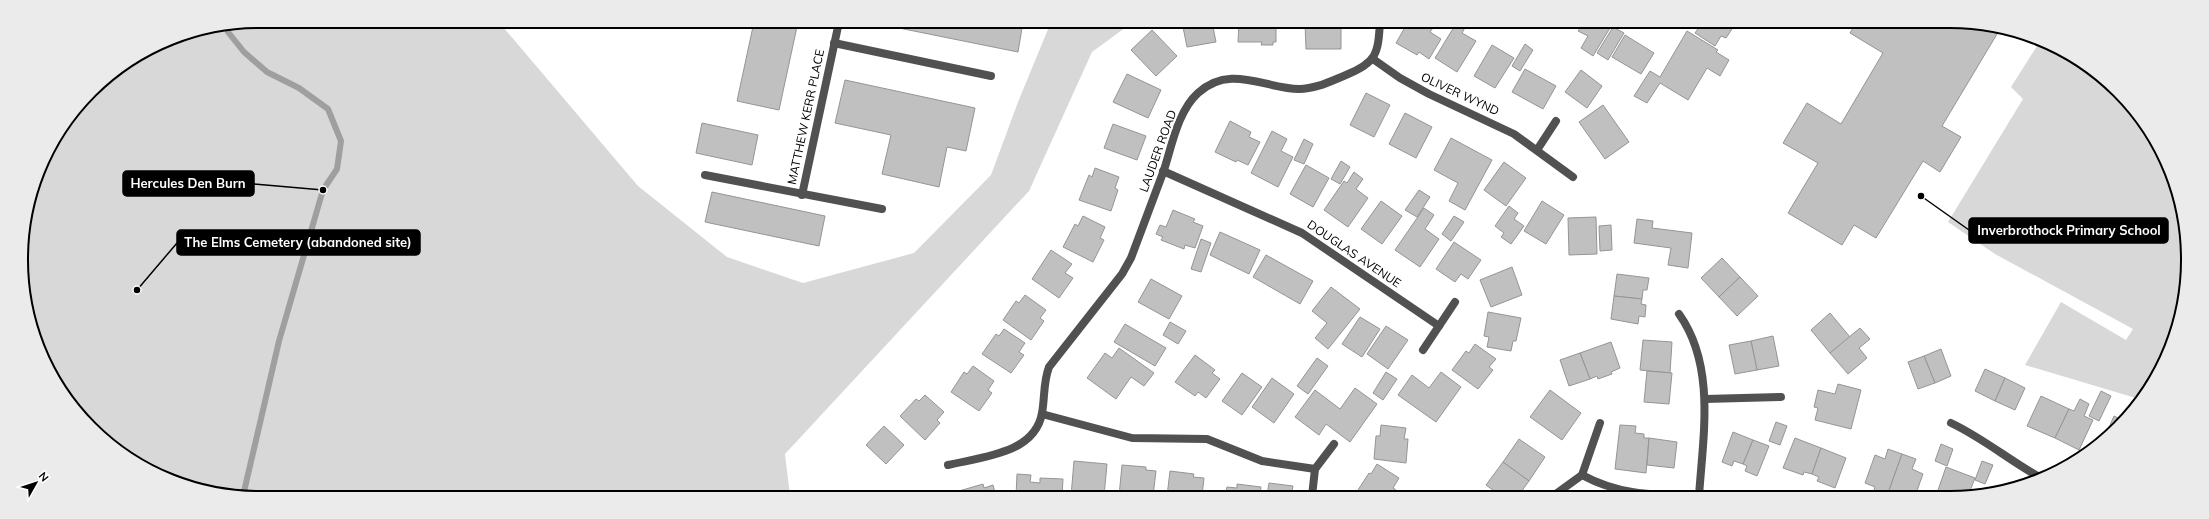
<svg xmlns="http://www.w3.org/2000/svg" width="2209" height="519" viewBox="0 0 2209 519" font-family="Mulish,sans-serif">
	<rect width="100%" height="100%" fill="#fff"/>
	<g fill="#d8d8d8">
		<polygon points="260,21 498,21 638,186 727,257 803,283 914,253 991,175 1018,102 1051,22 1133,22 1092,52 1029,191 785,454 790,496 228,496 140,466 70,405 34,336 22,244 45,154 102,80 168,39"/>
		<polygon points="2039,43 2069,53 2139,114 2180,198 2186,291 2163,365 2139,399 2025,365 2061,302 2126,340 2133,329 1995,254 1948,222 2023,99 2011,87"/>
	</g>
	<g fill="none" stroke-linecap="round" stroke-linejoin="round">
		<polyline stroke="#9f9f9f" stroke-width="6" points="227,27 228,32 244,52 267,72 299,88 328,109 341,141 337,169 323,190 279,341 243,496"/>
	</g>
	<g fill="#c0c0c0" stroke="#959595">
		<polygon points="754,22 798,22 779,110 737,101"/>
		<polygon points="884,22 1023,22 1018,52 884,25"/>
		<polygon points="1182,22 1212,22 1216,42 1187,47"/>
		<polygon points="1239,22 1276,22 1276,42 1273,42 1273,45 1261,45 1262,42 1238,42"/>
		<polygon points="1408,22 1430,22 1435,25 1430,32 1441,39 1429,59 1419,52 1417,55 1396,43"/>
		<polygon points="1457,22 1468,22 1462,33 1476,41 1457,72 1435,58"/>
		<polygon points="1305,23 1341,23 1341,49 1306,49"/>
		<polygon points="1575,23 1613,23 1593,56 1581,48 1588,36 1578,31 1580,28 1574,24"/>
		<polygon points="1702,23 1736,23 1726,38 1721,36 1715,46 1695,33"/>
		<polygon points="1856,23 1981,23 2000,29 1942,126 1961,137 1940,172 1923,161 1876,238 1854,225 1842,245 1788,213 1818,163 1783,143 1807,103 1841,124 1883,53 1850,33"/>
		<polygon points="1613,27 1624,33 1608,60 1597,53"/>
		<polygon points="1152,30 1177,56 1156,76 1131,50"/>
		<polygon points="1687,31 1718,50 1716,52 1729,60 1720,76 1707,68 1688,100 1660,83 1647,103 1634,96 1650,71 1660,77"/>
		<polygon points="1625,35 1654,53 1641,74 1612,57"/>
		<polygon points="1525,44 1533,50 1520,71 1512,66"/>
		<polygon points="1492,45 1514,58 1495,88 1474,76"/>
		<polygon points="1525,69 1556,86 1543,109 1512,92"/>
		<polygon points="1581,70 1602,86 1587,108 1565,92"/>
		<polygon points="1127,74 1161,90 1148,118 1113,102"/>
		<polygon points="845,80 975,108 966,151 947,147 939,187 882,174 891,135 835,123"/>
		<polygon points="1366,93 1390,105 1374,137 1350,125"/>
		<polygon points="1603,105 1629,142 1605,159 1579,122"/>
		<polygon points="1405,113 1432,127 1416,158 1389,144"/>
		<polygon points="1230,121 1251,132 1249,137 1260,142 1248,165 1237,160 1236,162 1215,152"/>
		<polygon points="702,123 758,135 752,165 696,153"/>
		<polygon points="1113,124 1146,136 1137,160 1104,148"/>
		<polygon points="1272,131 1287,139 1281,151 1293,157 1278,187 1251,173"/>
		<polygon points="1451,138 1492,160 1465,210 1449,201 1458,183 1434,170"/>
		<polygon points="1304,139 1313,144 1304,164 1294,160"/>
		<polygon points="1341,161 1350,167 1340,184 1331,179"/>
		<polygon points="1504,162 1526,178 1506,206 1484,190"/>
		<polygon points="1306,165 1329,178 1313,207 1290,194"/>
		<polygon points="1095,168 1119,177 1115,188 1118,190 1111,211 1079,200 1089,175 1092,177"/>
		<polygon points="1354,172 1363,179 1356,189 1368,198 1348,227 1324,210 1344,181 1347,183"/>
		<polygon points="1419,190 1430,197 1417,217 1405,210"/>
		<polygon points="712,192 825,216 819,246 705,222"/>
		<polygon points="1381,201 1402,216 1382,244 1361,229"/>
		<polygon points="1542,201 1564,215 1546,244 1524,231"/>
		<polygon points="1509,206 1518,213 1514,219 1524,226 1511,244 1501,237 1504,233 1495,226"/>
		<polygon points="1424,208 1434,215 1425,229 1439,239 1420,267 1395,250"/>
		<polygon points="1173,210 1195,219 1193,222 1203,226 1195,248 1185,245 1184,249 1161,240 1163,237 1156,234 1160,225 1166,227"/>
		<polygon points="1083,216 1105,227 1100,238 1104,240 1093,262 1063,247 1075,224 1078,226"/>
		<polygon points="1454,216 1464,222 1451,241 1442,234"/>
		<polygon points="1596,217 1597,254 1569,255 1568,218"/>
		<polygon points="1637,219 1653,221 1652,228 1692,233 1688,268 1668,265 1671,248 1634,243"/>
		<polygon points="1611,225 1612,250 1600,251 1599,226"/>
		<polygon points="1220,232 1260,250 1249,274 1210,255"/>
		<polygon points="1201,239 1211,243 1201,272 1191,269"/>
		<polygon points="1454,242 1481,260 1468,279 1461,274 1455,282 1436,269"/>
		<polygon points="1051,250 1072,264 1065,273 1073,278 1059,298 1032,279"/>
		<polygon points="1266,255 1313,281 1300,304 1253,277"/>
		<polygon points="1722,258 1740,277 1719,297 1701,278"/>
		<polygon points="1512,267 1522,295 1491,307 1480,280"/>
		<polygon points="1617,274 1649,278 1647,290 1643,290 1642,299 1614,296"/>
		<polygon points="1740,277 1758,296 1737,316 1719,297"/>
		<polygon points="1151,279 1182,296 1169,319 1138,302"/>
		<polygon points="1331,287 1360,309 1328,349 1315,338 1327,323 1312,311"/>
		<polygon points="1025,295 1046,310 1040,318 1044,321 1031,340 1003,320 1016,301 1019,303"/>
		<polygon points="1614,296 1642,299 1641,304 1646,305 1645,317 1639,316 1638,324 1611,319"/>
		<polygon points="1488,312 1521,318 1516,341 1513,341 1511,351 1487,347 1489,337 1484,336"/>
		<polygon points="1830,313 1850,337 1830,353 1811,330"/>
		<polygon points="1360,317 1380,329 1362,357 1342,344"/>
		<polygon points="1170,322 1186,331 1178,344 1163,335"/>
		<polygon points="1125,324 1166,348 1155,366 1114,342"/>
		<polygon points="1386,326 1408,340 1388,369 1367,354"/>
		<polygon points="1860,328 1870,339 1859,348 1867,358 1848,374 1830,353"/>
		<polygon points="1004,329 1025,343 1019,352 1024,355 1011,373 982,354 996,334 999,336"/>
		<polygon points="1773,336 1779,366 1757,370 1751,341"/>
		<polygon points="1643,340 1672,342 1670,373 1640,370"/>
		<polygon points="1751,341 1757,370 1735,374 1729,345"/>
		<polygon points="1611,342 1620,368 1611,372 1612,374 1598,379 1597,376 1590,379 1580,353"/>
		<polygon points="1475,344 1496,359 1489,367 1493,370 1478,389 1452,370 1466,351 1469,353"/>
		<polygon points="1119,348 1154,373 1144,386 1131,377 1116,399 1087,378 1105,353 1112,358"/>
		<polygon points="1941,349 1951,376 1935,383 1924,356"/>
		<polygon points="1580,353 1590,379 1569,386 1560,360"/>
		<polygon points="1195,355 1215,370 1212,373 1220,379 1206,398 1198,392 1195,396 1175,382"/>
		<polygon points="1924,356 1935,383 1918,389 1908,362"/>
		<polygon points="1317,358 1328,366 1308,394 1297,386"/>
		<polygon points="973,366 994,381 988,390 992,393 979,411 951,392 964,372 967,374"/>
		<polygon points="1985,369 2005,378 1995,401 1975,391"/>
		<polygon points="1647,371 1672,373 1669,404 1644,402"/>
		<polygon points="1386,372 1397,379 1383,400 1373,393"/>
		<polygon points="1441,372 1461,387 1436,422 1398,395 1412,375 1429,388"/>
		<polygon points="1242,373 1262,387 1242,415 1222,401"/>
		<polygon points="1272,378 1294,394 1274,423 1252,407"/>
		<polygon points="2005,378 2025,388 2015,410 1995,401"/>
		<polygon points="1838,384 1861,390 1851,429 1815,420 1818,408 1814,407 1818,390 1835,394"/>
		<polygon points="1355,388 1377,404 1350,442 1326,424 1319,435 1295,417 1315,390 1340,409"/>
		<polygon points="1550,390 1581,413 1562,440 1530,417"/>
		<polygon points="2101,391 2111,396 2099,421 2089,416"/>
		<polygon points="925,395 944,412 937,420 940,423 925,440 900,416 916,399 919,401"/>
		<polygon points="2041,396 2069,409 2055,438 2027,426"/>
		<polygon points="2080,399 2089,404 2084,416 2093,420 2079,450 2055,438 2069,409 2074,411"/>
		<polygon points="2114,416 2124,421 2118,428 2104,439"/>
		<polygon points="1776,422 1787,426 1780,445 1769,441"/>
		<polygon points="1381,425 1406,428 1404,439 1408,439 1406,463 1374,459 1376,436 1380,436"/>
		<polygon points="1620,425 1636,426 1635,433 1644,434 1644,438 1649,438 1646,473 1615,469"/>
		<polygon points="884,426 904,445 886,464 866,445"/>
		<polygon points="1733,432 1753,440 1743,464 1734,461 1732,466 1722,462"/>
		<polygon points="1649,438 1677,442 1674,468 1647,465"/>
		<polygon points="1795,438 1821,448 1812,474 1804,472 1803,475 1783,468"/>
		<polygon points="1519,439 1545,457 1529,481 1503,462"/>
		<polygon points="1753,440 1769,446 1757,476 1745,471 1747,466 1743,464"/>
		<polygon points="1941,444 1953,449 1947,466 1935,461"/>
		<polygon points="1821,448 1846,458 1835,488 1817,481 1819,477 1812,474"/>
		<polygon points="1888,449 1902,454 1887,496 1880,496 1873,493 1875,487 1865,483 1875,455 1885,459"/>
		<polygon points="1902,454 1916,459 1912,469 1923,474 1915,496 1887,496"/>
		<polygon points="1074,461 1107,464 1104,496 1071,496"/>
		<polygon points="1982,461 1993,465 1985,484 1975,480"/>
		<polygon points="1503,462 1529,481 1518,496 1501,496 1486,485"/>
		<polygon points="1377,464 1399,478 1393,488 1396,490 1392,496 1361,496 1356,493 1369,473 1371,474"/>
		<polygon points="1122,465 1146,467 1146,470 1156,471 1153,496 1119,496"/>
		<polygon points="1946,467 1975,478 1968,496 1936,496"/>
		<polygon points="1170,471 1194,474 1193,477 1204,478 1202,496 1167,496"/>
		<polygon points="1017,474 1031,475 1030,482 1040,483 1040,478 1063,479 1062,496 1016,496"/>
		<polygon points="1269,483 1293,486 1291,496 1267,496"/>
		<polygon points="983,484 984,488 993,485 996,496 961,496 959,491"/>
		<polygon points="1237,484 1261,487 1260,496 1225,496 1227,487 1237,488"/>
	</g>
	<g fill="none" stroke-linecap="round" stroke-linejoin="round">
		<g stroke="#515151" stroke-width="8">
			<polyline points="834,43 991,76"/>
			<polyline points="1373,59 1400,78 1429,94 1514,134 1573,177"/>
			<polyline points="1537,150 1556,121"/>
			<polyline points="1163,171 1302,233 1439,326"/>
			<polyline points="705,175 882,209"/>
			<polyline points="802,195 839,22"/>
			<path d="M 1679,314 C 1716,366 1703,436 1699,496"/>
			<polyline points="1423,350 1455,302"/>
			<polyline points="1705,399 1781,397"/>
			<polyline points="1042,414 1132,438 1207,439 1262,461 1315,469"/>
			<path d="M 1951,423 C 1983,438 2010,461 2041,478"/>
			<path d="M 948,465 C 981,457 1035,454 1042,413 C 1045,397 1043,383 1049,367 L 1122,274 L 1131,258 C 1142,229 1153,199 1164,170 C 1172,145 1178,111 1198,93 C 1230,64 1263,88 1299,89 C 1316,89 1331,81 1346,75 C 1377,62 1378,54 1380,22"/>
			<path d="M 1582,475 C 1617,494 1649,495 1688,496"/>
			<polyline points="1312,496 1315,469 1334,444"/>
			<polyline points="1553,496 1582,475 1600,423"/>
		</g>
	</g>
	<g text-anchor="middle" stroke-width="4" stroke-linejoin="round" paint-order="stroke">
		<g font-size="12" fill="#000" stroke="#fff">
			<text transform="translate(1460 94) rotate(25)" y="4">OLIVER WYND</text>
			<text transform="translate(806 117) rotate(-78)" y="4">MATTHEW KERR PLACE</text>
			<text transform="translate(1158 151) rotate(-70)" y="4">LAUDER ROAD</text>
			<text transform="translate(1354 254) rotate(34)" y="4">DOUGLAS AVENUE</text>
		</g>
	</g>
	<path d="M0 0H2209V519H0ZM259 28H1950A231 231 0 0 1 2181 259V260A231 231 0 0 1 1950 491H259A231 231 0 0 1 28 260V259A231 231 0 0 1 259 28Z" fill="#ebebeb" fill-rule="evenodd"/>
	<path fill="none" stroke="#000" stroke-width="2" d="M259 28H1950A231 231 0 0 1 2181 259V260A231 231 0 0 1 1950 491H259A231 231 0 0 1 28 260V259A231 231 0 0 1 259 28Z"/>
	<path fill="none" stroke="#000" stroke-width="1.5" d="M323 190L254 184M1921 196L1969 230M137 290L177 243"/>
	<g fill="#000" stroke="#fff" stroke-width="1.5">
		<circle cx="323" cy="190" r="4"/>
		<circle cx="1921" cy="196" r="4"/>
		<circle cx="137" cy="290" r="4"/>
	</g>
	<g fill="#000" stroke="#000" stroke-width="1.5">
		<rect x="123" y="171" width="131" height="25" rx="4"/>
		<rect x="1969" y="218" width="199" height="25" rx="4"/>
		<rect x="177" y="230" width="243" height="25" rx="4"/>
	</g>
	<g font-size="13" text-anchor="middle" font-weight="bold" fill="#fff">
		<text x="188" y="188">Hercules Den Burn</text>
		<text x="2069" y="235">Inverbrothock Primary School</text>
		<text x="298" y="247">The Elms Cemetery (abandoned site)</text>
	</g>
	<g transform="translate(36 483) rotate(51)" stroke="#ffffff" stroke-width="3" paint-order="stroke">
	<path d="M0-3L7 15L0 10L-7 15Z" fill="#000000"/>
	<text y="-6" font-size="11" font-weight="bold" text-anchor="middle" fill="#000000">N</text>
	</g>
</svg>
